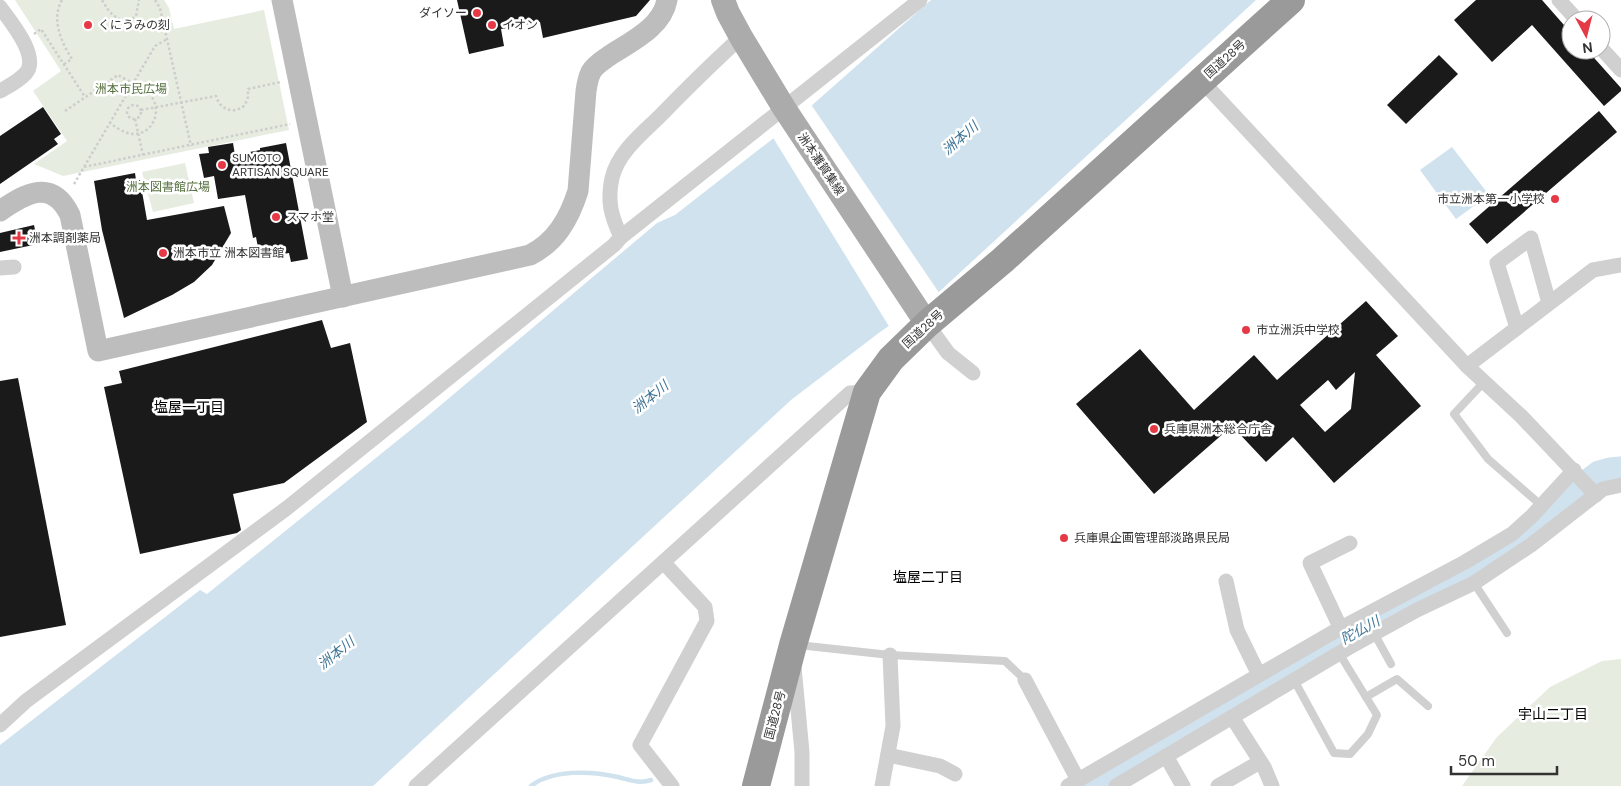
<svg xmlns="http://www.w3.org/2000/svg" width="1621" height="786" viewBox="0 0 1621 786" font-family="'DM Sans','Noto Sans JP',sans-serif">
	<rect width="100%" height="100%" fill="#fff"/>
	<g fill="#e6ecdf">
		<polygon points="15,0 164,0 169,8 174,29 264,10 289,130 63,176 34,164 67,141 33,91 61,71"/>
		<polygon points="185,163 194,203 153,212 142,172"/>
		<polygon points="1621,659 1621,786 1462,786 1497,737 1550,687 1602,661"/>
	</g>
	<g fill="#cfe2ee">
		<polygon points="931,0 1256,0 940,291 880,332 791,400 373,786 0,786 0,745 200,590 207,594 423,420 657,223 675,215 784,130"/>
		<polygon points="1452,147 1489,195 1456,219 1420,170"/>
	</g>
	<polygon fill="#fff" points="810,103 940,294 890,328 772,136"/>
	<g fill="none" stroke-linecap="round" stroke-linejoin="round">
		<path stroke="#cfe2ee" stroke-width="4.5" d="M 531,786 C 552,769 592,771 618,777 C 630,780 639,784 651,780"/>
		<polyline stroke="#cfe2ee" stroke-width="25" points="1093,786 1360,629 1470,573 1536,529 1562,501 1599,473 1610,470 1621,469"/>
	</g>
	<g fill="#1a1a1a" fill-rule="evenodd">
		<polygon points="457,0 650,0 636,16 543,38 540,22 501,29 504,46 469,54"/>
		<polygon points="1476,0 1542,0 1571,33 1571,50 1587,50 1621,88 1621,91 1604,106 1532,25 1492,62 1454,20"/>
		<polygon points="1439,55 1458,74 1406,124 1387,105"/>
		<polygon points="43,107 61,134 54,139 58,144 0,184 0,136"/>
		<polygon points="1599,111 1617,132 1487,244 1469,224"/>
		<polygon points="233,143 235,155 260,150 260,148 286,143 308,259 291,262 289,253 260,258 256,237 253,238 245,195 218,199 214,176 204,178 199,154 209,153 208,147"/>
		<polygon points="135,173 136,180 140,180 147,220 224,206 231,233 212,265 194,282 172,295 124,318 102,230 94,181"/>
		<polygon points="34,225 38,244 0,252 0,233"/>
		<path d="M 1366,301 L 1398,336 L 1376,355 L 1421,406 L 1334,483 L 1293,437 L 1266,462 L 1232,426 L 1154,494 L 1076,404 L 1140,349 L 1194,410 L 1254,355 L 1277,380 ZM 1355,372 L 1351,409 L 1325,432 L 1300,405 L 1328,380 L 1336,390 Z"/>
		<polygon points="322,320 331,348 350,343 367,422 284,483 233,494 241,530 237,533 140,554 104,387 122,383 119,371"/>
		<polygon points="18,378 66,625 0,637 0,381"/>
	</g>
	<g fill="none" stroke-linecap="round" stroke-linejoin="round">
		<g stroke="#cdcdcd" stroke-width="2.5" stroke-dasharray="2.5 2.5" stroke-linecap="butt">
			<path d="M 62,0 C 51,19 61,42 72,59 L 64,64"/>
			<path d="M 102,0 C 109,12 114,20 129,21 L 136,16 L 139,0"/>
			<polyline points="155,0 160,8 191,146"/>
			<polyline points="34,34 41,29 85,97"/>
			<circle cx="134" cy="112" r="7"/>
			<path d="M 141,110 L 216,96 C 220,110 234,115 245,105 L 248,97 L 248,89 L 281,82"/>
			<path d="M 65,111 L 118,75 C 129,82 146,88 153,99 C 161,114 152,133 135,134 C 125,134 117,128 110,123"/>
			<polyline points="135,119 143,155"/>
			<polyline points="84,167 290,124"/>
			<polyline points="74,184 155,46 167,39"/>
		</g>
		<g stroke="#d0d0d0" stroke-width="8">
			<polyline points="1484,382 1454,414 1488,459 1542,506"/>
			<polyline points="1474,583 1507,633"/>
			<polyline points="1374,633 1391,664"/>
			<polyline points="798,645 890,655 1005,661 1025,680"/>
			<polyline points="1294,680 1334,753 1350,754 1368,734 1377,715 1339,653"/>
			<polyline points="1366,697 1397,679 1428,706"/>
		</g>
		<g stroke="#d0d0d0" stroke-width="15">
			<polyline points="1559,0 1577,20"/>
			<path d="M 0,7 C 10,21 40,56 26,73 C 19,81 9,86 0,91"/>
			<polyline points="1601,48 1621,70"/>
			<polyline points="1201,80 1467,366 1521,416 1596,495"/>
			<path d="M 621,237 C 611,216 607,201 612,178 C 618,152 643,133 661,115 C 687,88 714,62 741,37"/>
			<polyline points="0,268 14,267"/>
			<polyline points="927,324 948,353 973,373"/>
			<polyline points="1517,328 1497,263 1531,238 1549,303"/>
			<polyline points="1467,366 1593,270 1621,265"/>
			<polyline points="664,563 705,607 707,621 640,745 672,786"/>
			<polyline points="1226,581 1237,630 1259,675"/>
			<polyline points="1341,629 1310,563 1350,543"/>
			<polyline points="794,667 802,752 802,786"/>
			<polyline points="1025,680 1078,780"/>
			<polyline points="1232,717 1264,767 1272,786"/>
			<polyline points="0,725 26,701 287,508 614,245 621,237 920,0"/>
			<polyline points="888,755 940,766 955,774"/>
			<polyline points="1166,756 1183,786"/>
			<polyline points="416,786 850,393 867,392"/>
			<polyline points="882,786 893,726 890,655"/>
			<polyline points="1068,786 1259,675 1337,630 1465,562 1512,534 1532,516 1574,470"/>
			<polyline points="1116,786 1348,648 1417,610 1474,583 1531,545 1603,489 1621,485"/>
			<polyline points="1218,786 1260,762"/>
		</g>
		<g stroke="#bdbdbd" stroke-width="21">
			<polyline points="282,0 343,297"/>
			<path d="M 0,211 C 26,193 52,178 70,215 L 98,351 L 530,255 C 556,242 569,219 578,191 L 586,91 C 587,84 588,78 591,72 C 595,65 602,61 609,56 C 630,42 662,28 667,0"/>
		</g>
		<polyline stroke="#ababab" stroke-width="24" points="723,0 728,13 741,37 784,108 927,324"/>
		<polyline stroke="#9a9a9a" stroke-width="28" points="756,786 793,645 867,392 891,359 927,324 1003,260 1291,0"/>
	</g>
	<g fill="#e63946" stroke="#fff" stroke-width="2">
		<circle cx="477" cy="13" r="5"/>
		<circle cx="88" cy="25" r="5"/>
		<circle cx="492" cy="25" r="5"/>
		<circle cx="222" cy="165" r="5"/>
		<circle cx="1555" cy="199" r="5"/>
		<circle cx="276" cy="217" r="5"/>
		<path d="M16.5 230.5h5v5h5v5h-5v5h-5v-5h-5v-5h5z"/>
		<circle cx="163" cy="253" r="5"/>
		<circle cx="1246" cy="330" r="5"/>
		<circle cx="1154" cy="429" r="5"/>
		<circle cx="1064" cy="538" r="5"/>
	</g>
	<g text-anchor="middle" stroke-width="5" stroke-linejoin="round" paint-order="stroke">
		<g font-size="12" fill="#333" stroke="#fff" text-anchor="start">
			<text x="467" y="17" text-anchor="end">ダイソー</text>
			<text x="98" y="29">くにうみの刻</text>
			<text x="502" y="29">イオン</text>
			<text x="232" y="162">SUMOTO<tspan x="232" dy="14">ARTISAN SQUARE</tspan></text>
			<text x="1545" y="203" text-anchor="end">市立洲本第一小学校</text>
			<text x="286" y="221">スマホ堂</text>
			<text x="29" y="242">洲本調剤薬局</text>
			<text x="173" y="257">洲本市立 洲本図書館</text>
			<text x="1256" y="334">市立洲浜中学校</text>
			<text x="1164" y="433">兵庫県洲本総合庁舎</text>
			<text x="1074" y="542">兵庫県企画管理部淡路県民局</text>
		</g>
		<g font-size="12" fill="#333" stroke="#fff">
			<text transform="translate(1225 59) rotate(-42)" y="4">国道28号</text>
			<text transform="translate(821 164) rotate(56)" y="4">洲本灘賀集線</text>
			<text transform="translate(923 329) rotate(-42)" y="4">国道28号</text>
			<text transform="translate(775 715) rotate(-75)" y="4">国道28号</text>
		</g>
		<g font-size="12" fill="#56703f" stroke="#fff">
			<text x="131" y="93">洲本市民広場</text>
			<text x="168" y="191">洲本図書館広場</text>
		</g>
		<g font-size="14" font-style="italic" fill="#3f7597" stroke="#fff">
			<text transform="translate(960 138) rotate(-41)" y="5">洲本川</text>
			<text transform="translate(650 397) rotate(-39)" y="5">洲本川</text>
			<text transform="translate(1360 630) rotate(-29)" y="5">陀仏川</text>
			<text transform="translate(336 653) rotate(-39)" y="5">洲本川</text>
		</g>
		<g font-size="14" fill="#000" stroke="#fff">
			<text x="189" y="412">塩屋一丁目</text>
			<text x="928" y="582">塩屋二丁目</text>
			<text x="1553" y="719">宇山二丁目</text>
		</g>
	</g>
	<g transform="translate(1586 35) rotate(173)"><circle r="24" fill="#ffffff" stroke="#adadad"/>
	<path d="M0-4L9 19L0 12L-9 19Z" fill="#e63946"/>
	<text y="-8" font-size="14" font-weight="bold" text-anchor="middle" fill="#333333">N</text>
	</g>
	<path d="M1451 766v8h106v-8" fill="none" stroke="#333333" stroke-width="2.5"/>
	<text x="1458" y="766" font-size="15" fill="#333333" stroke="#ffffff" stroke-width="4" paint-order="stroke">50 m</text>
</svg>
